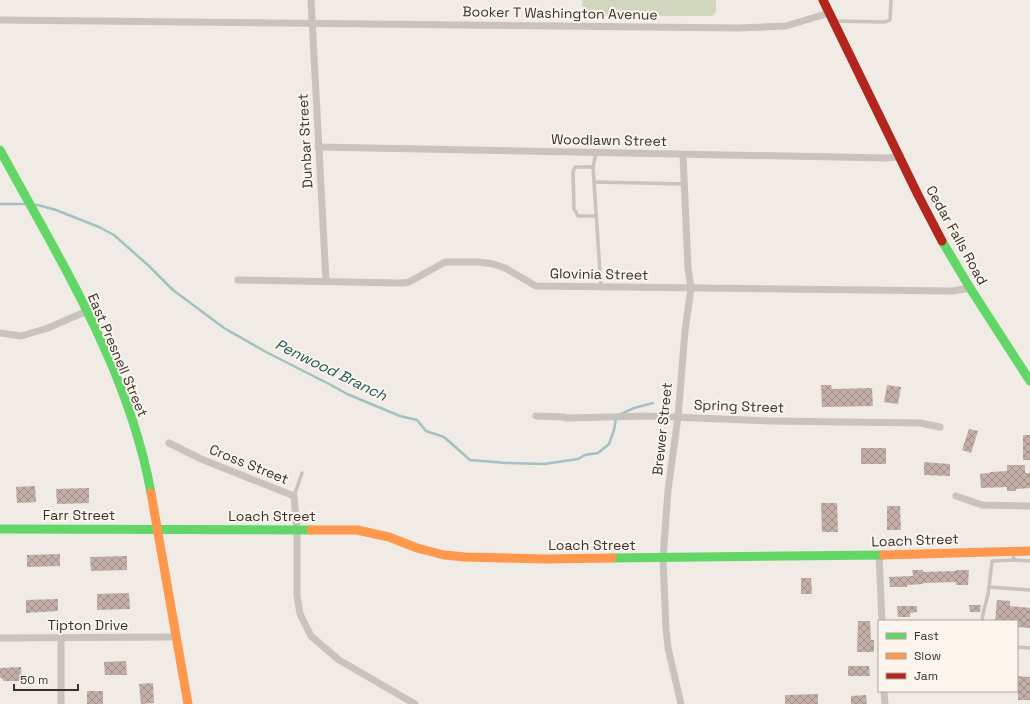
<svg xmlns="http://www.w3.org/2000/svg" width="1030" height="704" viewBox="0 0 1030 704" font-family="'Space Grotesk',sans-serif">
	<defs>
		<pattern id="building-cross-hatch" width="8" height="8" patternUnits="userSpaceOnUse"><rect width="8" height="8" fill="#c3afa7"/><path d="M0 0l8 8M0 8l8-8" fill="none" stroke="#a08f88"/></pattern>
	</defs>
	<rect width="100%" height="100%" fill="#f0ebe5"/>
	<polygon fill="#d1d6bf" points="582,0 716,0 716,12 712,16 583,16"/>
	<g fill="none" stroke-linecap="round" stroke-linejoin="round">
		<g stroke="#a1c2c1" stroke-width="2.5">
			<polyline points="0,204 26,204"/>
			<polyline points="33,205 38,205 56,210 99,227 114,235 149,266 173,290 224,328 266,352 331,385 347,394 400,416 417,420 426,431 444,437 470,460 506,463 544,464 578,459 585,455 598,453 609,444 614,430 616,418"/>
			<polyline points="621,414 634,408 653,403"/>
		</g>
	</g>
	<g fill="url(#building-cross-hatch)">
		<polygon points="821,385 831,385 832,389 872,388 873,406 822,407"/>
		<polygon points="887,385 901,387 898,404 884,402"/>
		<polygon points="969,429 978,431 971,453 962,450"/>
		<rect x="1023" y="435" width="7" height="25"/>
		<rect x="861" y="448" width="25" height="16"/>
		<polygon points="924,462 950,464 950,476 924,475"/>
		<polygon points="1007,465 1025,465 1025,473 1030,473 1030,488 1016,489 1016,491 1007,491 1007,487 981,488 980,474 990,473 990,472 1007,471"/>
		<polygon points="35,486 36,502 17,503 16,487"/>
		<polygon points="89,488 89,503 57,504 56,489"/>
		<polygon points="821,503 837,503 838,532 822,532"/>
		<polygon points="887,506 900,506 901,530 887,530"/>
		<polygon points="60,554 60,566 27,567 27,555"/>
		<polygon points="127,556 127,570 91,571 90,557"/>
		<polygon points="912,570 923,570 923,572 956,571 956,570 969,570 968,585 956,585 956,582 923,583 923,584 907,585 907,587 890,587 889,577 913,576"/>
		<polygon points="801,578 811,578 812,594 801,594"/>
		<polygon points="129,593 130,609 97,610 97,594"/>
		<polygon points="58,599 58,611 26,613 26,600"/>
		<polygon points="997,600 1010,601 1010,606 1030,608 1030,628 1017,627 1017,621 995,621"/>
		<polygon points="969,605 981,605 980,612 970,612"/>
		<polygon points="897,606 917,606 917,612 910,613 910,617 898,617"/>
		<polygon points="858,621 870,621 871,640 874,640 874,652 857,652"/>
		<polygon points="126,661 127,675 105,675 104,662"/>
		<polygon points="848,666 869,666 870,676 848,676"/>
		<polygon points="21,667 22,681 3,681 2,678 0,678 0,668"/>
		<polygon points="1018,676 1030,677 1030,700 1018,700"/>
		<polygon points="153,683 154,703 141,704 139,684"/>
		<rect x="87" y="691" width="16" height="13"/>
		<polygon points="818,694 818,704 785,704 785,695"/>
		<polygon points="866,695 867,704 851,704 851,696"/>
	</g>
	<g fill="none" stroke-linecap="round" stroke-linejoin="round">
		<g stroke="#c9c3be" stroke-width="3.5">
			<polyline points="835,21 885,22 890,20 891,0"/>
			<polyline points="596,153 593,167 601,287"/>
			<polyline points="593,167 575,167 573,172 574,209 578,216 596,216"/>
			<polyline points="594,182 685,184"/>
			<polyline points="294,496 302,473"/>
			<polyline points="1013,553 1014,560 992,561 989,587 1030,590"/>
			<polyline points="1014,560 1030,561"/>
			<path d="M 982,621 C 983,609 988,599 989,587"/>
			<polyline points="1017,647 1030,648"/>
		</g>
		<g stroke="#c9c3be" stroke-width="7">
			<polyline points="311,0 326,281"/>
			<polyline points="0,20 739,28 786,26 829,13"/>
			<polyline points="318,147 886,158 899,157"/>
			<polyline points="238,280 402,283 409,282 445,262 479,262 493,264 505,268 536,286 952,291 970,288"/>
			<polyline points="0,333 21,336 48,328 87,311"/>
			<polyline points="536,416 563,417 567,418 648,416 770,421 920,423 940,427"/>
			<polyline points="169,443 201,459 294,496 297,530 297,596 300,614 311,636 339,660 415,704"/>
			<polyline points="956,496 982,505 1030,506"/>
			<polyline points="879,555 882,621"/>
			<polyline points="0,638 176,637"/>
			<polyline points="61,638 61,704"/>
			<polyline points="884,691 885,704"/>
			<polyline points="681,704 668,648 666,629 663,559 668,490 678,417 685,331 691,288 688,268 683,155"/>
		</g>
		<g stroke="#63d668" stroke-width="9">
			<path d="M 0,150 C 59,259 129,369 151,493"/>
			<polyline points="942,241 970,288 1030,381"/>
			<polyline points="0,529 311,530"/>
			<polyline points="612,558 883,555"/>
		</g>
		<g stroke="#ff974d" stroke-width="9">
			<polyline points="151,493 188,704"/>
			<polyline points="311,530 357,530 389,537 417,548 444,555 465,557 545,559 612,558"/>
			<polyline points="883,555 1030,551"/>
		</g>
		<polyline stroke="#b3261e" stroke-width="9" points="823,0 918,195 942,241"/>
	</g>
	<g text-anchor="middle" stroke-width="4" stroke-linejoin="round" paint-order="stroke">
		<g font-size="14" fill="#3b302b" stroke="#fbf5ee">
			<text transform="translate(560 13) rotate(1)" y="5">Booker T Washington Avenue</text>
			<text transform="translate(609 140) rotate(1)" y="5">Woodlawn Street</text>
			<text transform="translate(305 141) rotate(-93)" y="5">Dunbar Street</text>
			<text transform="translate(957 235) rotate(61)" y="5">Cedar Falls Road</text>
			<text transform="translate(599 274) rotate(1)" y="5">Glovinia Street</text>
			<text transform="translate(118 355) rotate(67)" y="5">East Presnell Street</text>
			<text transform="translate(739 406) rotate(2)" y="5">Spring Street</text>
			<text transform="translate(662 429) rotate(-84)" y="5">Brewer Street</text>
			<text transform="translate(249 464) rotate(22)" y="5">Cross Street</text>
			<text x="79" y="520">Farr Street</text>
			<text x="272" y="521">Loach Street</text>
			<text transform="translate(915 540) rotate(-2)" y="5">Loach Street</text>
			<text x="592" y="550">Loach Street</text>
			<text x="88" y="630">Tipton Drive</text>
		</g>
		<g font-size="15" font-style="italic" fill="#1f5a5e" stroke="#fbf5ee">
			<text transform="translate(331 370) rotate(26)" y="5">Penwood Branch</text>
		</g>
	</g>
	<rect x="878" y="620" width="140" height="72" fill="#fbf5ee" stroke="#aea6a0"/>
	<rect x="886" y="633" width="20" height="6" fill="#63d668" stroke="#aea6a0"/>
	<text x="914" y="640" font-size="12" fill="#3b302b">Fast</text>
	<rect x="886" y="653" width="20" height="6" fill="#ff974d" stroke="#aea6a0"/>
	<text x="914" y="660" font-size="12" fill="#3b302b">Slow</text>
	<rect x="886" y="673" width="20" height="6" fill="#b3261e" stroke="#aea6a0"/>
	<text x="914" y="680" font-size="12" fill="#3b302b">Jam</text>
	<path d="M14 684v6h64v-6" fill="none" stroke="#3b302b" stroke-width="2"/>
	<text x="20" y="684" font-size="12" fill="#3b302b" stroke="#fbf5ee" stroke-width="3" paint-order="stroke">50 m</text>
</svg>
